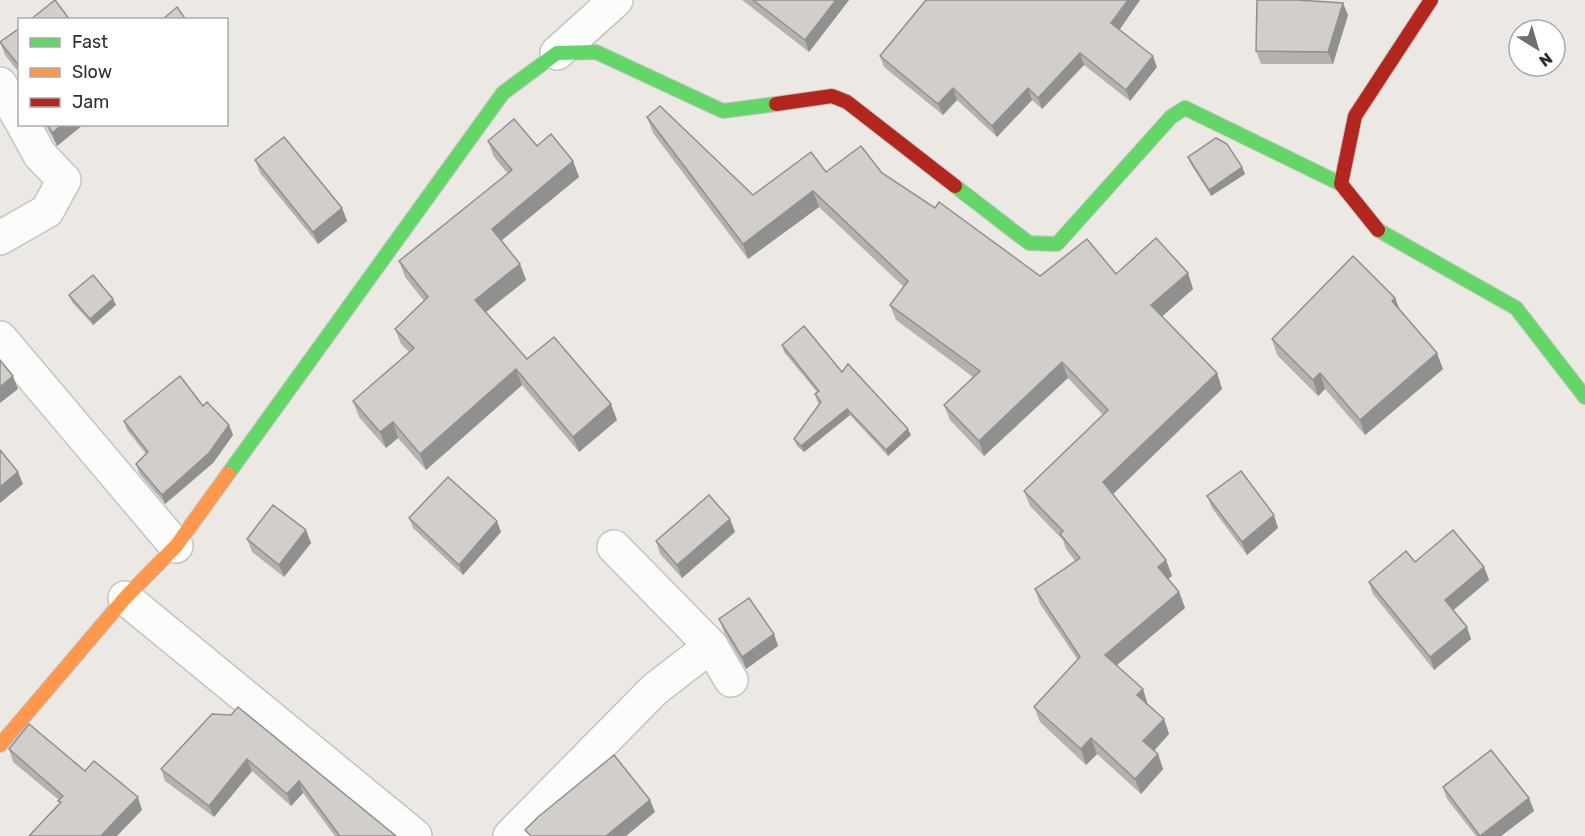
<svg xmlns="http://www.w3.org/2000/svg" width="1585" height="836" viewBox="0 0 1585 836" font-family="Rubik,sans-serif">
	<rect width="100%" height="100%" fill="#ece8e4"/>
	<g fill="none" stroke-linecap="round" stroke-linejoin="round">
		<g stroke="#c5c4c5" stroke-width="36">
			<g id="street">
				<polyline points="557,53 616,0"/>
				<polyline points="0,84 20,119"/>
				<polyline points="0,238 47,211 64,180 40,155 23,124"/>
				<polyline points="0,338 176,546"/>
				<polyline points="614,547 711,646 731,680"/>
				<polyline points="125,598 415,836"/>
				<polyline points="510,836 655,689 711,646"/>
			</g>
		</g>
		<g stroke="#c5c4c5" stroke-width="16">
			<g id="fast">
				<polyline points="955,186 1029,243 1057,244 1171,117 1185,108 1341,184"/>
				<polyline points="1378,230 1516,308 1585,397"/>
				<polyline points="228,474 503,93 557,53 596,52 723,111 776,104"/>
			</g>
		</g>
		<g stroke="#c5c4c5" stroke-width="16">
			<polyline id="slow" points="0,745 125,598 176,546 228,474"/>
		</g>
		<g stroke="#c5c4c5" stroke-width="16">
			<g id="jam">
				<polyline points="776,104 832,96 847,102 955,186"/>
				<polyline points="1378,230 1341,184 1355,116 1431,0"/>
			</g>
		</g>
		<use href="#street" stroke="#fcfcfb" stroke-width="33"/>
		<use href="#fast" stroke="#63d668" stroke-width="14"/>
		<use href="#slow" stroke="#ff974d" stroke-width="14"/>
		<use href="#jam" stroke="#b3261e" stroke-width="14"/>
	</g>
	<g fill="#b4b1af">
		<polygon points="742,0 849,0 809,52"/>
		<polygon points="926,0 1140,0 1119,29 1157,67 1130,101 1084,65 1042,109 1032,100 997,137 957,100 943,115 884,67 880,56"/>
		<polygon points="1348,15 1333,64 1261,64 1256,51"/>
		<polygon points="20,28 20,74 5,55 0,42"/>
		<polygon points="647,117 753,195 826,172 882,173 1040,276 1116,274 1188,273 1193,289 1162,316 1217,373 1222,389 1113,494 1166,560 1172,576 1168,579 1179,592 1185,608 1117,665 1148,705 1164,719 1169,734 1154,751 1158,754 1163,769 1141,794 1097,754 1086,765 1040,722 1034,707 1078,660 1040,604 1035,589 1075,561 1066,549 1063,540 1030,506 1024,491 1103,415 1068,378 984,456 950,420 944,405 973,377 896,320 890,305 904,287 819,207 748,259 653,133"/>
		<polygon points="45,124 84,124 57,146"/>
		<polygon points="488,141 537,146 573,161 579,177 501,241 520,264 526,280 486,312 527,359 617,420 579,452 522,385 426,470 398,438 386,448 359,417 353,401 409,352 401,344 395,329 424,301 405,277 399,261 508,174 494,157"/>
		<polygon points="1188,157 1242,167 1245,174 1211,196 1190,163"/>
		<polygon points="255,160 342,208 347,221 318,244 260,173"/>
		<polygon points="69,295 113,299 116,305 93,325 72,302"/>
		<polygon points="1395,298 1400,311 1443,369 1365,435 1325,389 1318,396 1277,355 1272,339"/>
		<polygon points="782,345 842,372 911,435 888,456 850,415 804,452 797,446 794,439 819,404 817,401 815,394 817,392 784,352"/>
		<polygon points="203,406 229,425 233,435 213,463 165,504 139,473 136,464 146,454 127,430 124,421"/>
		<polygon points="1207,496 1278,528 1247,555 1212,508"/>
		<polygon points="409,518 501,532 463,575 413,528"/>
		<polygon points="306,530 311,543 284,577 252,552 247,539"/>
		<polygon points="735,532 682,578 660,554 656,541"/>
		<polygon points="1415,562 1484,567 1489,580 1453,610 1471,639 1434,670 1373,594 1369,582"/>
		<polygon points="719,619 774,634 778,646 746,669 724,632"/>
		<polygon points="212,714 396,836 335,836 303,793 291,806 252,771 214,817 165,781 161,769"/>
		<polygon points="9,749 85,771 142,810 60,804 59,800 13,762"/>
		<polygon points="1443,787 1529,798 1534,811 1501,836 1476,836 1447,799"/>
	</g>
	<g fill="#92908e">
		<polygon points="836,0 849,0 809,52 805,40"/>
		<polygon points="1128,0 1140,0 1116,35 1111,23"/>
		<polygon points="1343,3 1348,15 1333,64 1328,52"/>
		<polygon points="1080,53 1084,65 1042,109 1038,98"/>
		<polygon points="1153,56 1157,67 1130,101 1126,90"/>
		<polygon points="953,88 957,100 943,115 938,104"/>
		<polygon points="1028,88 1032,100 997,137 992,126"/>
		<polygon points="63,124 84,124 57,146 52,133"/>
		<polygon points="573,161 579,177 497,244 492,229"/>
		<polygon points="1242,167 1245,174 1211,196 1209,190"/>
		<polygon points="813,191 819,207 748,259 743,244"/>
		<polygon points="342,208 347,221 318,244 313,232"/>
		<polygon points="520,264 526,280 481,316 475,300"/>
		<polygon points="1188,273 1193,289 1157,321 1151,305"/>
		<polygon points="1395,298 1401,313 1392,301"/>
		<polygon points="113,299 116,305 93,325 90,319"/>
		<polygon points="1437,353 1443,369 1365,435 1360,420"/>
		<polygon points="1062,362 1068,378 984,456 979,441"/>
		<polygon points="516,369 522,385 426,470 420,454"/>
		<polygon points="1217,373 1222,389 1109,498 1103,482"/>
		<polygon points="1320,373 1325,389 1318,396 1313,380"/>
		<polygon points="13,376 18,389 0,403 0,387"/>
		<polygon points="611,404 617,420 579,452 573,437"/>
		<polygon points="847,409 850,415 804,452 801,446"/>
		<polygon points="393,422 398,438 386,448 380,432"/>
		<polygon points="229,425 233,435 213,463 165,504 162,495"/>
		<polygon points="908,429 911,435 888,456 886,450"/>
		<polygon points="18,472 23,484 0,503 0,487"/>
		<polygon points="1274,515 1278,528 1247,555 1242,542"/>
		<polygon points="730,519 735,532 682,578 677,565"/>
		<polygon points="497,521 501,532 463,575 459,565"/>
		<polygon points="306,530 311,543 284,577 279,565"/>
		<polygon points="1166,560 1172,576 1164,582 1158,567"/>
		<polygon points="1484,567 1489,580 1450,613 1445,600"/>
		<polygon points="1179,592 1185,608 1111,670 1105,655"/>
		<polygon points="1467,627 1471,639 1434,670 1430,657"/>
		<polygon points="774,634 778,646 746,669 742,657"/>
		<polygon points="1143,689 1148,705 1137,695"/>
		<polygon points="1164,719 1169,734 1149,756 1143,741"/>
		<polygon points="1091,738 1097,754 1086,765 1081,749"/>
		<polygon points="1158,754 1163,769 1141,794 1135,779"/>
		<polygon points="247,759 252,771 214,817 209,806"/>
		<polygon points="299,781 303,793 291,806 287,794"/>
		<polygon points="138,797 142,810 117,836 101,836 112,824"/>
		<polygon points="1529,798 1534,811 1501,836 1481,836"/>
		<polygon points="650,800 655,812 626,836 606,836"/>
	</g>
	<g fill="#d1cecb" stroke="#92908e" stroke-width="1.5">
		<polygon points="55,0 70,20 30,20"/>
		<polygon points="753,0 836,0 805,40"/>
		<polygon points="926,0 1128,0 1111,23 1153,56 1126,90 1080,53 1038,98 1028,88 992,126 953,88 938,104 880,56"/>
		<polygon points="1257,0 1298,0 1343,3 1328,52 1256,51"/>
		<polygon points="177,7 186,20 162,20"/>
		<polygon points="20,28 20,67 0,42"/>
		<polygon points="660,106 753,195 811,152 826,172 861,146 882,173 935,208 939,202 1040,276 1087,239 1116,274 1156,238 1188,273 1151,305 1217,373 1103,482 1166,560 1158,567 1179,592 1105,655 1143,689 1137,695 1164,719 1143,741 1158,754 1135,779 1091,738 1081,749 1034,707 1080,657 1035,589 1080,558 1060,534 1063,531 1024,491 1108,410 1062,362 979,441 944,405 980,371 890,305 908,281 813,191 743,244 647,117"/>
		<polygon points="514,119 537,146 551,134 573,161 492,229 520,264 475,300 527,359 554,337 611,404 573,437 516,369 420,454 393,422 380,432 353,401 414,348 395,329 428,297 399,261 512,170 488,141"/>
		<polygon points="48,124 63,124 52,133"/>
		<polygon points="284,137 342,208 313,232 255,160"/>
		<polygon points="1216,138 1227,144 1242,167 1209,190 1188,157"/>
		<polygon points="1353,256 1395,298 1392,301 1437,353 1360,420 1320,373 1313,380 1272,339"/>
		<polygon points="93,275 113,299 90,319 69,295"/>
		<polygon points="804,326 842,372 848,364 908,429 886,450 847,409 801,446 794,439 821,402 815,394 819,391 782,345"/>
		<polygon points="0,360 13,376 0,387"/>
		<polygon points="180,376 203,406 207,402 229,425 209,453 162,495 136,464 148,452 124,421"/>
		<polygon points="0,450 18,472 0,487"/>
		<polygon points="1241,471 1274,515 1242,542 1207,496"/>
		<polygon points="448,477 497,521 459,565 409,518"/>
		<polygon points="709,495 730,519 677,565 656,541"/>
		<polygon points="273,505 306,530 279,565 247,539"/>
		<polygon points="1453,530 1484,567 1445,600 1467,627 1430,657 1369,582 1406,551 1415,562"/>
		<polygon points="749,598 774,634 742,657 719,619"/>
		<polygon points="238,707 396,836 338,836 339,835 299,781 287,794 247,759 209,806 161,769 212,714 231,715"/>
		<polygon points="29,724 85,771 94,761 138,797 112,824 101,836 29,836 61,802 58,801 63,796 9,749"/>
		<polygon points="1491,750 1529,798 1480,836 1443,787"/>
		<polygon points="614,755 650,800 606,836 531,836 525,830 538,817"/>
	</g>
	<rect x="18" y="18" width="210" height="108" fill="#ffffff" stroke="#ababab" stroke-width="1.5"/>
	<rect x="30" y="38" width="30" height="9" fill="#63d668" stroke="#ababab" stroke-width="1.5"/>
	<text x="72" y="48" font-size="18" fill="#2e2e2e">Fast</text>
	<rect x="30" y="68" width="30" height="9" fill="#ff974d" stroke="#ababab" stroke-width="1.5"/>
	<text x="72" y="78" font-size="18" fill="#2e2e2e">Slow</text>
	<rect x="30" y="98" width="30" height="9" fill="#b3261e" stroke="#ababab" stroke-width="1.5"/>
	<text x="72" y="108" font-size="18" fill="#2e2e2e">Jam</text>
	<g transform="translate(1537 48) rotate(143)"><circle r="28" fill="#ffffff" stroke="#ababab" stroke-width="1.5"/>
	<path d="M0-4.5L10 22L0 15L-10 22Z" fill="#706f6e"/>
	<text y="-9" font-size="16" font-weight="bold" text-anchor="middle" fill="#2e2e2e">N</text>
	</g>
</svg>
